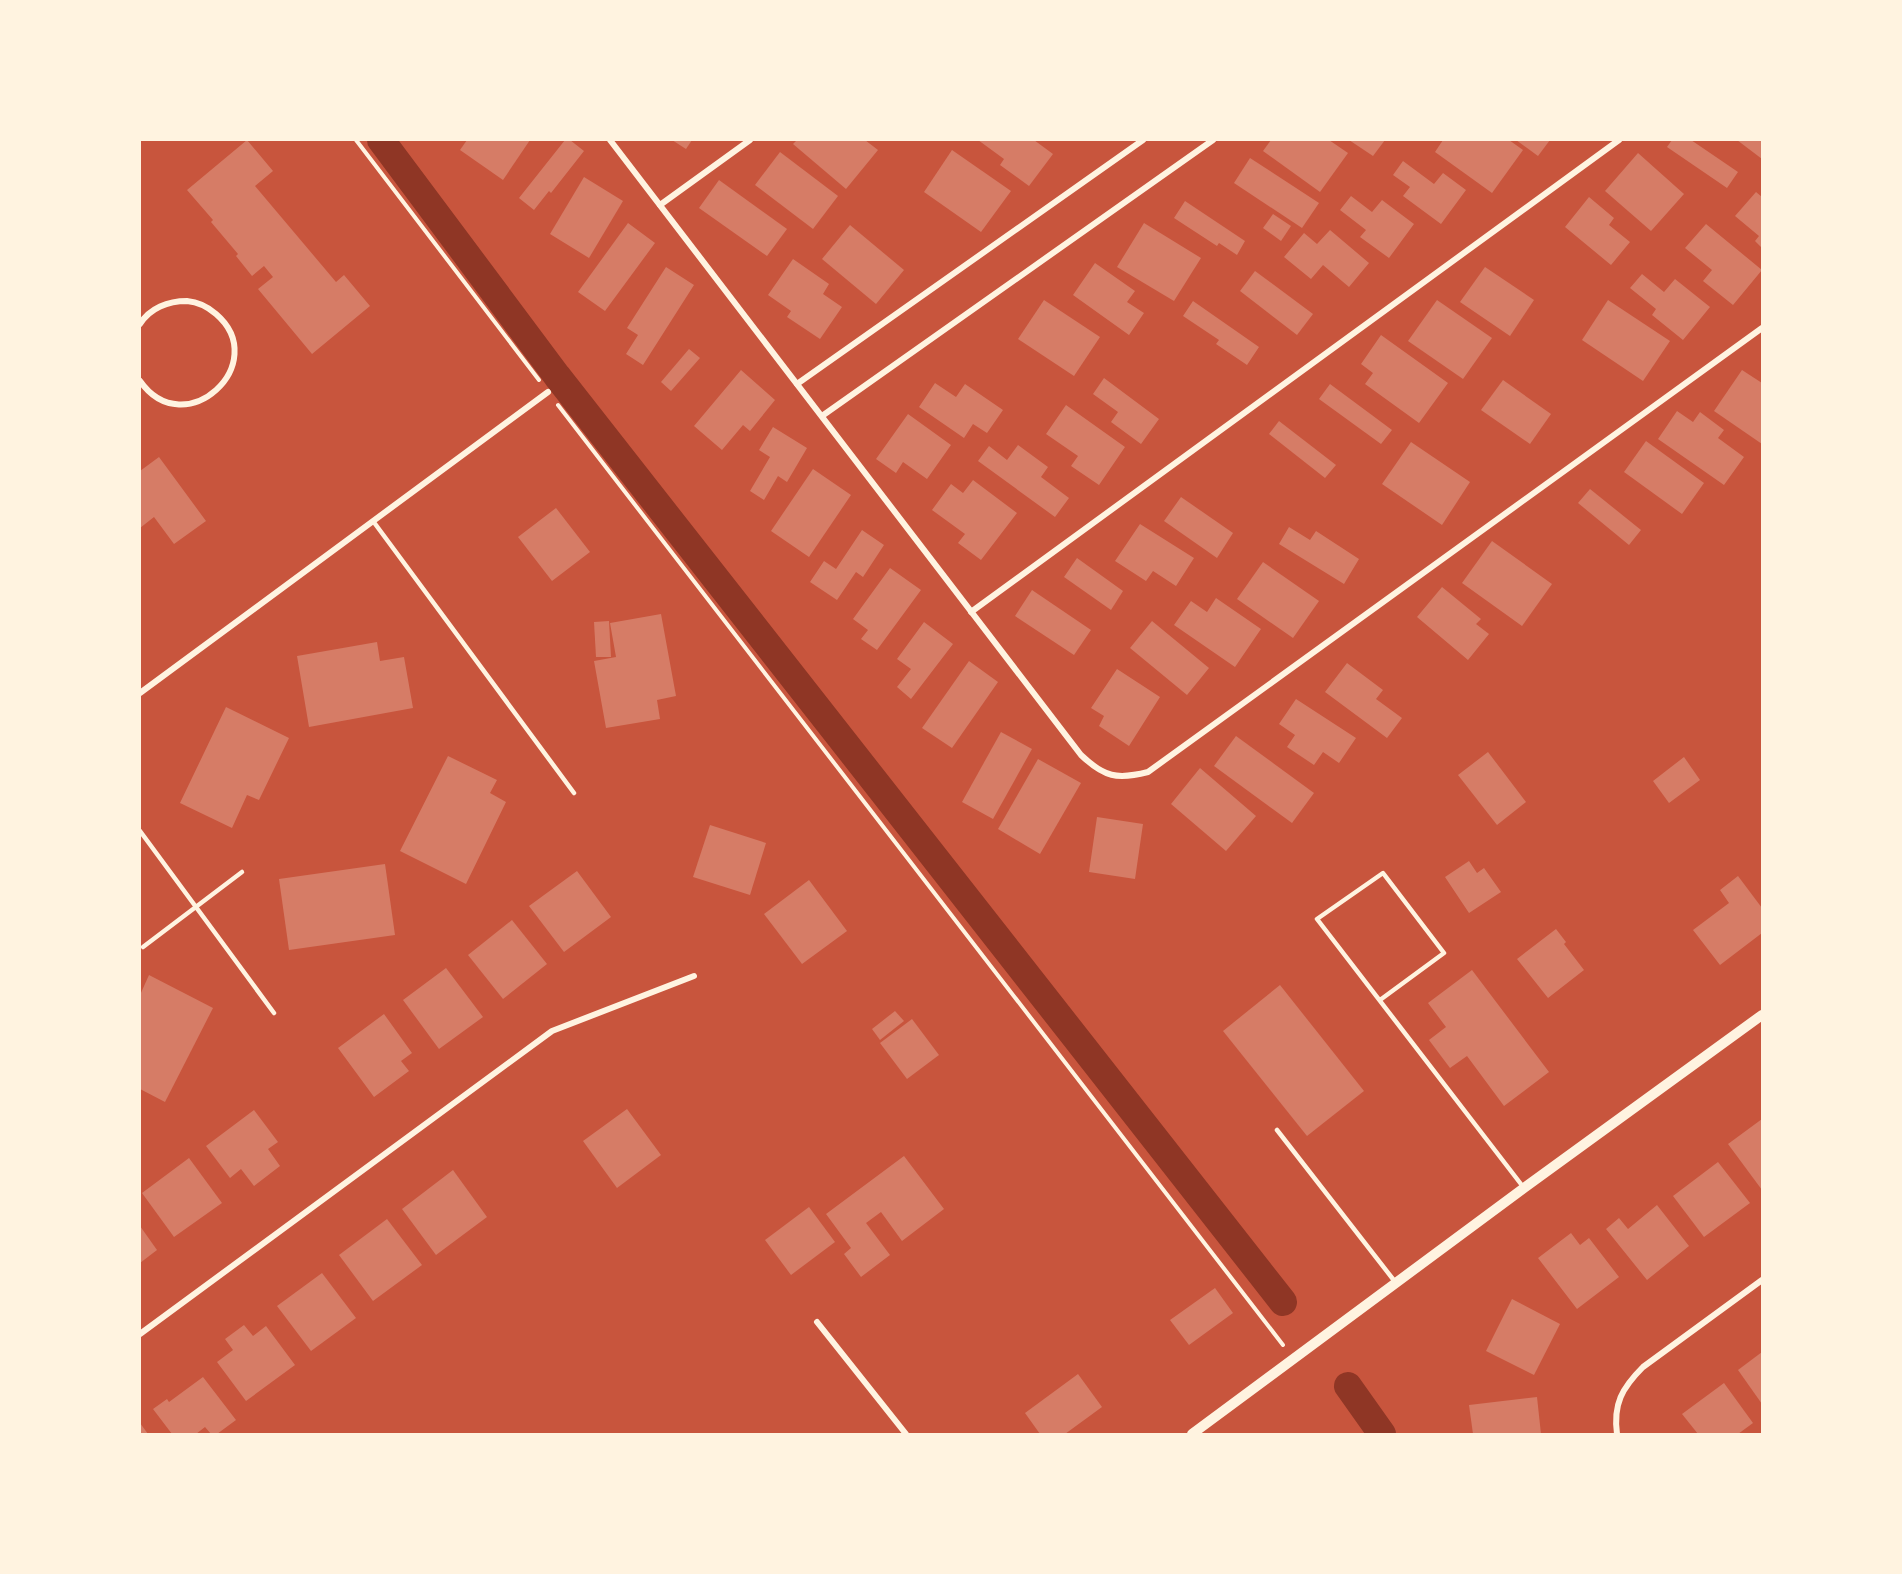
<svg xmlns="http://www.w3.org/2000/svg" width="1902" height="1574" viewBox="0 0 1902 1574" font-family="'Fira Sans',sans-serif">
	<rect width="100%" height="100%" fill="#c8553d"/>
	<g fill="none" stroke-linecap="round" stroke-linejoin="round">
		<g stroke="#8f3625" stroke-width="28">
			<polyline points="381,140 557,376 1283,1302"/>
			<polyline points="1348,1386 1382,1434"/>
		</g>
	</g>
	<g fill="#d67c66">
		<polygon points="247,140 273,171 255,186 336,282 344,275 370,306 312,354 258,289 273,277 264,266 252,276 236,256 238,254 211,222 213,220 187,190"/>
		<polygon points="467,140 530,140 503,180 460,150"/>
		<polygon points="565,140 570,140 584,151 551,193 549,191 534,210 519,198"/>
		<polygon points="672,140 692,140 686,149"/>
		<polygon points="797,140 865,140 878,150 846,189 793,144"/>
		<polygon points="978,140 1034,140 1053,154 1029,186 1000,165 1004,159"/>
		<polygon points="1271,140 1329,140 1348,153 1320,192 1263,151"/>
		<polygon points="1349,140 1385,140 1373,156"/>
		<polygon points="1443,140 1509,140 1523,150 1492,193 1435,152"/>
		<polygon points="1516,140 1550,140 1538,156"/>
		<polygon points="1672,140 1691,140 1738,172 1727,188 1667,147"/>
		<polygon points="1737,140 1762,140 1762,159"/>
		<polygon points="952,150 1011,191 981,232 924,192"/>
		<polygon points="780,152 838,196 813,229 755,185"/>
		<polygon points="1638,153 1684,194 1651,231 1605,191"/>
		<polygon points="1250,158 1319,203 1302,228 1234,183"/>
		<polygon points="1403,161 1434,184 1443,173 1466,190 1441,224 1403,196 1410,187 1393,175"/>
		<polygon points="584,177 623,201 589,258 550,234"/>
		<polygon points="719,180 787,229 767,256 699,208"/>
		<polygon points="1756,192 1762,197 1762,248 1755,241 1759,236 1735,216"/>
		<polygon points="1351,196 1372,212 1382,200 1414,224 1389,258 1360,237 1366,230 1340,210"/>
		<polygon points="1589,197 1614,218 1609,225 1630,242 1611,265 1565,227"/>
		<polygon points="1185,201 1245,241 1237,255 1219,243 1217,246 1174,218"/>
		<polygon points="1273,214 1291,226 1281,241 1263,228"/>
		<polygon points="628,223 655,243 605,311 578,292"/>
		<polygon points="1144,223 1201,258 1174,301 1117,267"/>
		<polygon points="1706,224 1762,270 1733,305 1703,281 1712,270 1685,248"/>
		<polygon points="850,225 904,270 876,304 822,259"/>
		<polygon points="1330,230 1369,263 1349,287 1323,265 1311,279 1284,257 1304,233 1317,244"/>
		<polygon points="793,259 829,284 823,294 842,307 820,339 787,317 791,311 768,295"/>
		<polygon points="1095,263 1135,291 1127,302 1144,313 1129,335 1073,295"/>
		<polygon points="666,267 694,285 643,365 626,354 638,335 627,328"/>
		<polygon points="1485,267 1534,300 1510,336 1460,302"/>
		<polygon points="1255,271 1313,314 1297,335 1240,291"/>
		<polygon points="1642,274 1664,292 1675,279 1710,307 1683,340 1652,315 1656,309 1630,288"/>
		<polygon points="1044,300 1100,337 1074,376 1018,339"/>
		<polygon points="1437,300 1492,338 1463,379 1408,341"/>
		<polygon points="1608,300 1670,341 1643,381 1582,340"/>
		<polygon points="1193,301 1259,347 1247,365 1216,344 1219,340 1183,316"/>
		<polygon points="1381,335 1448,383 1419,423 1365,384 1373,373 1361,364"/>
		<polygon points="689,349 700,358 671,391 661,382"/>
		<polygon points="741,370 775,400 750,431 743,425 722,450 694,426"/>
		<polygon points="1742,370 1762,383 1762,444 1714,411"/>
		<polygon points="1104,378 1159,419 1141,444 1111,422 1118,412 1093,394"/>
		<polygon points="1503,380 1551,414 1530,444 1481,410"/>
		<polygon points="935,383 956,397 965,384 1003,410 987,433 973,424 964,438 919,407"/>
		<polygon points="1330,384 1392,430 1381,444 1319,399"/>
		<polygon points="1066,405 1125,447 1099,485 1071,466 1078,456 1046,434"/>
		<polygon points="1677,411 1693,422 1700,412 1724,430 1718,438 1744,457 1724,485 1658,439"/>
		<polygon points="908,414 951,445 927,479 903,462 896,473 876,459"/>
		<polygon points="1279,421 1336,465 1325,478 1269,434"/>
		<polygon points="773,427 807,448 787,482 778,476 764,500 750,491 770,457 759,450"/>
		<polygon points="1646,441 1704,483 1682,514 1624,472"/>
		<polygon points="1411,442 1470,482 1442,525 1382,484"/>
		<polygon points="1018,445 1048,467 1041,477 1069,498 1055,517 978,461 989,446 1007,460"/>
		<polygon points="159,457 206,521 174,544 154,517 140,528 140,471"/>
		<polygon points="813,469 851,495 809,557 771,531"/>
		<polygon points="973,480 1017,513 981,560 958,543 965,534 932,510 951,484 963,493"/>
		<polygon points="1590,489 1641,530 1629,545 1578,503"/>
		<polygon points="1181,497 1233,533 1217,558 1164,521"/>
		<polygon points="556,508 590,552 552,581 518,537"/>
		<polygon points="1140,524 1194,558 1176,586 1153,571 1146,581 1115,561"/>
		<polygon points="1289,527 1310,540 1316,531 1359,559 1344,584 1279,544"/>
		<polygon points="862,530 884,545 863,577 856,572 837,600 810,582 824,561 836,569"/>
		<polygon points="1492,541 1552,584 1522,626 1462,583"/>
		<polygon points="1077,558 1123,591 1111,610 1064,577"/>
		<polygon points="1263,562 1319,601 1293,638 1237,599"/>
		<polygon points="890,568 921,590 877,650 861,639 868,630 853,619"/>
		<polygon points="1442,587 1481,619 1476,624 1489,634 1468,660 1417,617"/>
		<polygon points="1032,590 1091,630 1074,655 1015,616"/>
		<polygon points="1216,598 1261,629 1235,667 1174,625 1191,601 1207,612"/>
		<polygon points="661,614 676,696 657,700 660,719 606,728 594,661 616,657 610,623"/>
		<polygon points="609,621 611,657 596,657 594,622"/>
		<polygon points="1152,621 1209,668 1187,695 1130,648"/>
		<polygon points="924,622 953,644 911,699 897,687 911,669 897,659"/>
		<polygon points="377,642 380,661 404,657 413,708 309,727 297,656"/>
		<polygon points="969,661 998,682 952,748 922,728"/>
		<polygon points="1347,663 1383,690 1376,699 1402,718 1387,738 1325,692"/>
		<polygon points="1117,669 1160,697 1129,746 1099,726 1104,716 1091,708"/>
		<polygon points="1296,699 1356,738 1339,763 1323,752 1314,765 1287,747 1295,735 1279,724"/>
		<polygon points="226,707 289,738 259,800 247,795 232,828 180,803"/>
		<polygon points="1001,732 1032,749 993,819 962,802"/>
		<polygon points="1236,736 1314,793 1292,823 1214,766"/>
		<polygon points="1488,752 1526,802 1497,825 1458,775"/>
		<polygon points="448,756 497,780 490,793 506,802 466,884 400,851"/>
		<polygon points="1684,757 1700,780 1669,803 1653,781"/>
		<polygon points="1038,759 1081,783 1040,854 998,829"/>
		<polygon points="1200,768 1256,816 1226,851 1171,804"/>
		<polygon points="1097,817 1143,824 1135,879 1089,872"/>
		<polygon points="710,825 766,843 750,895 693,877"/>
		<polygon points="1469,861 1477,873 1484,868 1501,892 1469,913 1445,877"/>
		<polygon points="385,864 395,935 289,950 279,879"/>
		<polygon points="577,871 611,917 564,952 529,906"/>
		<polygon points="1738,876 1762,908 1762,933 1720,965 1693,930 1729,903 1720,890"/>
		<polygon points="809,880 847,931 802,964 764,914"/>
		<polygon points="512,920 547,964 503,999 468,955"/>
		<polygon points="1556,929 1566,942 1564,944 1584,970 1548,998 1517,959"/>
		<polygon points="446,968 483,1017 439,1049 403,1000"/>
		<polygon points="1472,970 1549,1072 1504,1106 1467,1056 1450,1068 1429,1040 1446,1027 1428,1003"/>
		<polygon points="149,975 213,1008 165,1102 140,1089 140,995"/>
		<polygon points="1280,985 1364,1091 1307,1136 1223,1031"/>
		<polygon points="895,1011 904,1021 880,1040 872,1029"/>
		<polygon points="384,1014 412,1053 401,1061 409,1071 374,1097 338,1048"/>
		<polygon points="912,1019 939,1055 907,1079 880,1043"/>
		<polygon points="627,1109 661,1155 617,1188 583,1141"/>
		<polygon points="254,1110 278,1142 268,1149 280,1166 254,1186 241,1169 230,1178 206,1146"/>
		<polygon points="1762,1119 1762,1190 1728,1144"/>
		<polygon points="904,1156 944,1209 902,1241 881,1212 866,1223 890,1255 861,1277 844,1254 851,1248 826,1214"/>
		<polygon points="189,1158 222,1203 174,1237 142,1193"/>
		<polygon points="1718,1162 1750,1203 1704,1237 1673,1196"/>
		<polygon points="453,1170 487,1217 436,1255 402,1209"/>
		<polygon points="1657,1205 1689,1246 1647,1280 1606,1229 1619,1218 1628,1229"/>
		<polygon points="809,1207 835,1242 791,1275 765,1240"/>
		<polygon points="387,1219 422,1265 373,1301 339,1255"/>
		<polygon points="140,1226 157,1250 140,1263"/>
		<polygon points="1571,1233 1580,1245 1589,1238 1619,1277 1577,1309 1538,1258"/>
		<polygon points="322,1273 356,1318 311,1351 277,1306"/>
		<polygon points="1215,1288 1233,1313 1189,1345 1170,1320"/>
		<polygon points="1512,1299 1560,1324 1534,1375 1486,1351"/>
		<polygon points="244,1325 253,1336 266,1326 295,1365 246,1401 217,1362 233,1350 225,1339"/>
		<polygon points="1762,1352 1762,1404 1738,1370"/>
		<polygon points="1078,1374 1102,1407 1065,1434 1040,1434 1025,1413"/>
		<polygon points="203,1377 236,1420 217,1434 211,1434 205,1427 196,1434 172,1434 153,1409 167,1399 169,1402"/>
		<polygon points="1724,1383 1753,1423 1738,1434 1698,1434 1682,1414"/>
		<polygon points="1537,1397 1541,1434 1473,1434 1469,1405"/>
		<polygon points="140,1423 148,1434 140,1434"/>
	</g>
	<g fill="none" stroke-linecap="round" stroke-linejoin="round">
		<g stroke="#fff3e0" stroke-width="4">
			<polyline points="356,140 539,380"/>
			<polyline points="558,405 1283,1345"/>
		</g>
		<g stroke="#fff3e0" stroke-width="4.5">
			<polyline points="373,521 574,793"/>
			<polyline points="140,831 274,1013"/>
			<polyline points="143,947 242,872"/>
			<polyline points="1380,1000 1444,953 1383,873 1317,919 1524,1188"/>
			<polyline points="1277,1130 1396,1283"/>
		</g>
		<g stroke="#fff3e0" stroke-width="6">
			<path d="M 610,140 L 1081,755 C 1104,777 1117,780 1148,772 L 1762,328"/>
			<polyline points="660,205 750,140"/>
			<path d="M 140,324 C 150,308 168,301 187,301 C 198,302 208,307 216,314 C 273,363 185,445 140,381"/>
			<polyline points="797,384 1143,140"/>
			<polyline points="822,416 1213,140"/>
			<polyline points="971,612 1619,140"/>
			<polyline points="140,693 548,392"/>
			<polyline points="817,1322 906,1434"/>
			<polyline points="140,1334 552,1031 694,976"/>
			<path d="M 1617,1434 C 1613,1404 1622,1388 1643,1367 L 1762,1280"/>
		</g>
		<polyline stroke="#fff3e0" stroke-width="10" points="1192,1434 1524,1188 1762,1015"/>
	</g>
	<rect width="1902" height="1574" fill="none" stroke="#fff3e0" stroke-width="282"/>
</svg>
